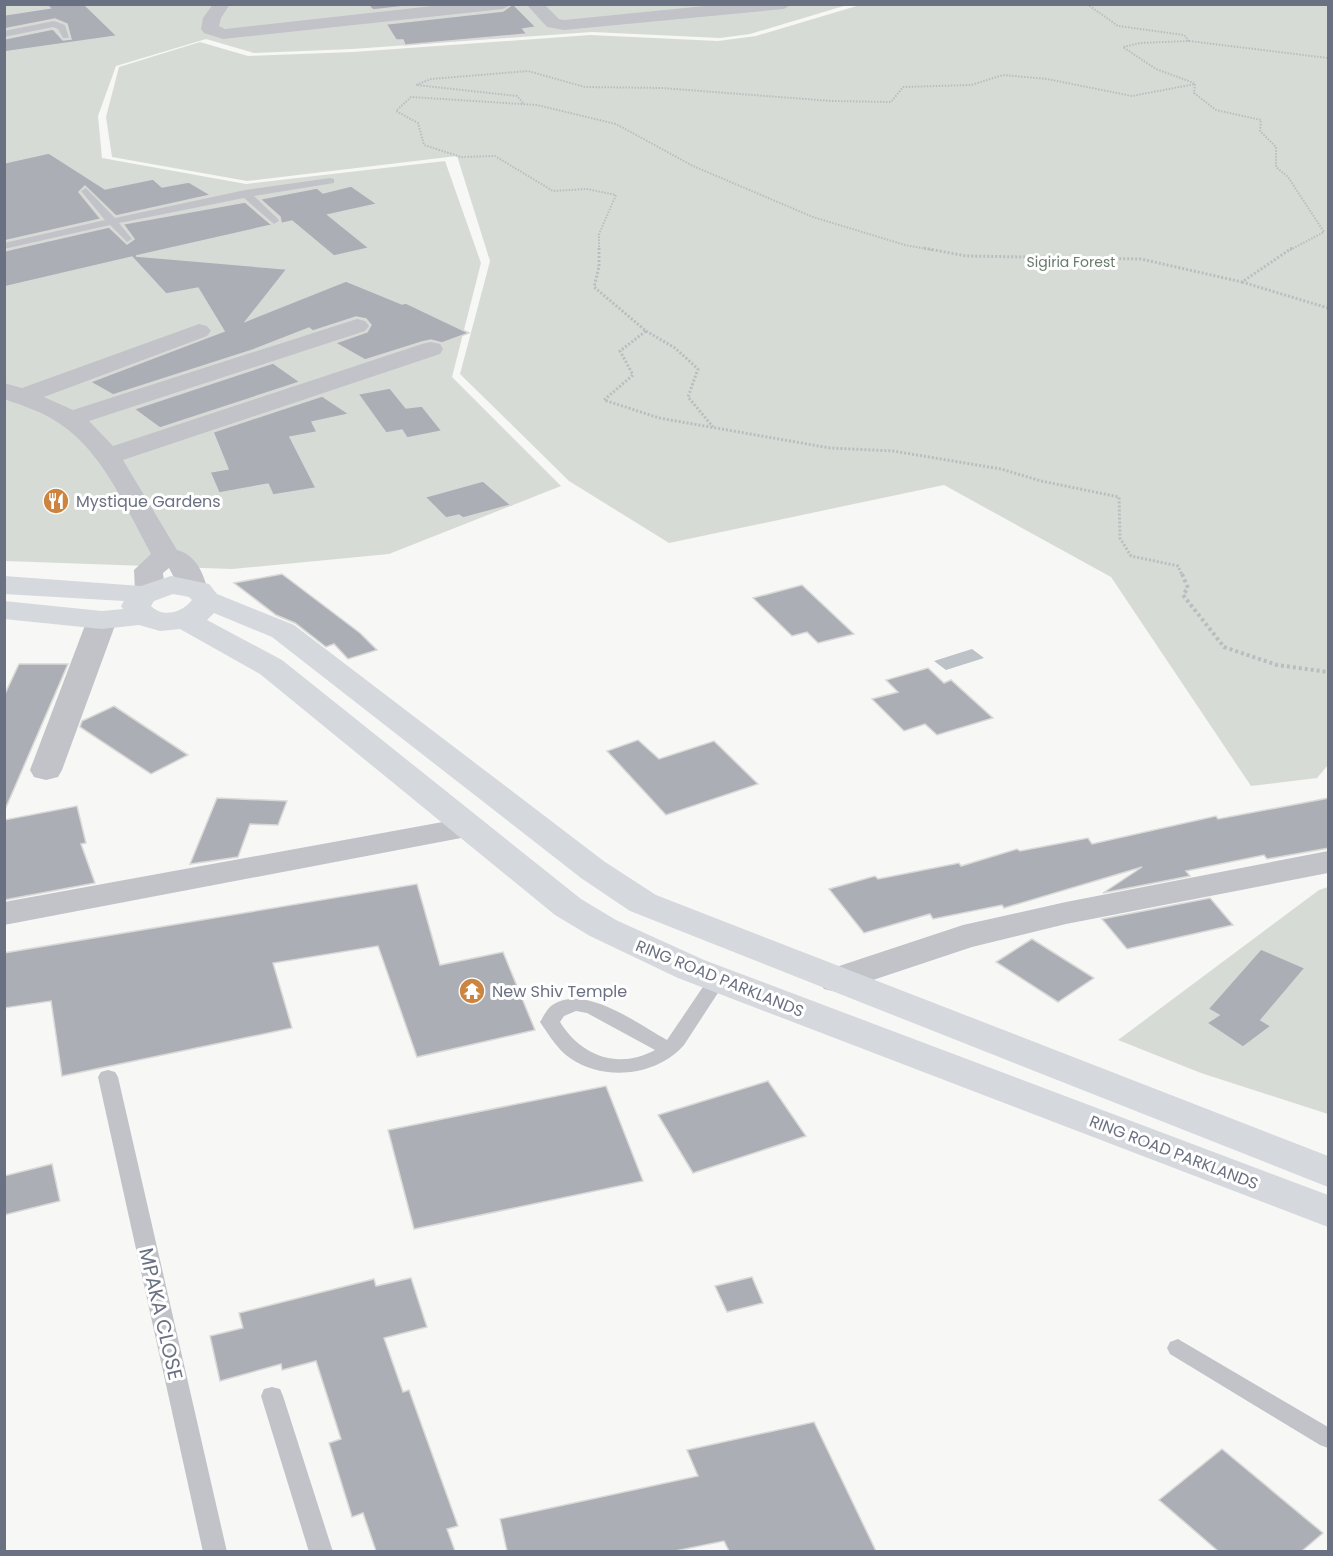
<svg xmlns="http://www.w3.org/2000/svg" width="1333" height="1556" viewBox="0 0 1333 1556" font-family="Poppins,sans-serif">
	<rect width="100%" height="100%" fill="#f7f7f5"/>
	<g fill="#d6dcd5">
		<polygon points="4,5 847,5 750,34 720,38 592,32 352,49 254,53 206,39 116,66 98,116 102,158 246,184 445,161 481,263 452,377 561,486 389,554 232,569 5,561"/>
		<polygon points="860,5 1328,5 1328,765 1317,778 1251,786 1111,577 944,485 669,543 569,481 460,374 490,261 457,156 247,181 112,157 106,117 119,67 200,42 248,56 353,52 590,35 718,41 756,36"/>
		<polygon points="1328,887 1328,1114 1201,1073 1118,1040 1319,890"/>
	</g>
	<polygon fill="#bdc2c8" points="972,649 984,658 946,670 934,661"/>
	<g fill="#acaeb6" stroke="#d9d9d7" stroke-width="1.5">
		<polygon points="46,4 84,4 117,36 4,52 4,39 53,29 63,40 71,39 67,24 55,19 4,29 4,15 50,8"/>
		<polygon points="367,4 426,4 373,10"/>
		<polygon points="513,4 536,27 523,29 527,34 405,45 403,40 396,40 386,24 503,11"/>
		<polygon points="49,153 105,189 153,179 162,187 189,182 211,195 116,216 85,186 79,192 101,219 4,241 4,163"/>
		<polygon points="351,186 377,204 328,215 369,248 334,256 292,221 279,224 281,222 280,217 260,199 317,188 323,193"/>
		<polygon points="245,202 272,225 136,256 287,269 246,321 346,281 402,304 406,303 469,333 442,343 431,340 422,342 365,360 335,343 367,332 371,325 366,319 356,317 313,331 309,328 253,350 113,395 90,382 224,331 198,288 166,294 132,257 4,287 4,251 109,227 127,244 134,239 123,224"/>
		<polygon points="273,363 300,382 160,428 134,409"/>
		<polygon points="390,388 406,408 422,406 442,431 407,438 402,430 386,433 358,394"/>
		<polygon points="322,396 349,414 312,422 317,432 290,437 316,488 273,495 268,484 219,493 210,472 228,469 213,432"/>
		<polygon points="483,481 511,505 463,518 459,515 446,518 425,497"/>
		<polygon points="282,574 360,633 377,650 348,659 334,644 326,647 295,623 276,615 234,583"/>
		<polygon points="802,585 854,634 818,643 807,632 792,636 753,598"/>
		<polygon points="19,664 68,664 4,812 4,696"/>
		<polygon points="928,668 944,683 951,680 993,718 937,735 925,724 904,731 872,699 898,692 886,680"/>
		<polygon points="114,706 188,755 151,774 80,727 82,721"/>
		<polygon points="638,740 659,759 714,741 758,784 666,815 607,751"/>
		<polygon points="217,798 287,801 278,825 250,824 238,857 190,864"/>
		<polygon points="1329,798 1329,848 1267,859 1264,855 1186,871 1190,876 1103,893 1142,867 1004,908 1002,905 933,919 930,914 864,933 829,889 875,876 878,879 959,863 961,866 1017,849 1020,851 1088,838 1092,844 1216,816 1218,819"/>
		<polygon points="77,806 86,843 81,844 95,883 4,900 4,820"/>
		<polygon points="417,884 440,965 503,952 535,1030 417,1057 378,946 273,963 292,1028 62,1076 51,1001 4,1008 4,953"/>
		<polygon points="1210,898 1233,925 1127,949 1102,919"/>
		<polygon points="1032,939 1094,978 1058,1002 996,962"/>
		<polygon points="1261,949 1305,968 1261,1020 1271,1026 1243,1047 1207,1023 1219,1015 1208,1009"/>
		<polygon points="768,1081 806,1136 693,1173 658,1115"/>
		<polygon points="606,1086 643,1181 414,1229 388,1130"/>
		<polygon points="52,1164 60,1201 4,1215 4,1176"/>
		<polygon points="752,1277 763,1303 727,1312 715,1286"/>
		<polygon points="411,1278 427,1327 384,1338 403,1392 409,1390 458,1526 447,1529 455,1551 376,1551 363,1513 352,1517 329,1443 341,1439 316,1361 282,1370 281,1364 220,1381 210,1336 243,1328 239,1313 374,1279 376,1286"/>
		<polygon points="814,1422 876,1551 729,1551 724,1541 675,1551 507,1551 500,1519 698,1476 687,1450"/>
		<polygon points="1222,1449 1323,1533 1302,1551 1218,1551 1159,1500"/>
	</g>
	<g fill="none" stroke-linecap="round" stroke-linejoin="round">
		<g stroke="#bbbcc0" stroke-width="2" stroke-dasharray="1.5 1.5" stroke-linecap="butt">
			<polyline points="1087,4 1118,26 1184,35 1189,41 1140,43 1123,47 1156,69 1194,83"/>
			<polyline points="1189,41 1328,58"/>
			<polyline points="1195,84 1194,93 1216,110 1261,120 1260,131 1276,147 1276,167 1288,177 1324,232 1290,250"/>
			<polyline points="523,103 517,96 416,85 431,79 528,71 585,87 662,88 831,101 891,102 903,87 971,85 1003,75 1047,79 1132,96 1195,84"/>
			<polyline points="599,250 599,234 616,195 587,189 553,191 495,156 461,157 424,145 418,123 396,111 411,97 537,105 616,124 693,166 813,217 905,245 932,250"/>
		</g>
		<g stroke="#bbbcc0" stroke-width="3" stroke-dasharray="2 2" stroke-linecap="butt">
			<polyline points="599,248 599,267 594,287 646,331 620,351 633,375 604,400 659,418 830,448 893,451 1001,469 1041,481 1119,497 1120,538 1131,556 1178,566 1182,575"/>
			<polyline points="924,248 966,256 1141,259 1242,282 1292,248"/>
			<polyline points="1242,282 1328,308"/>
			<polyline points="646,331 675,348 698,369 688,397 713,427"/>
		</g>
		<polyline stroke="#bbbcc0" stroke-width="4" stroke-dasharray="3 3" stroke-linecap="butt" points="1182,574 1188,588 1183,595 1224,647 1277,665 1328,672"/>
		<g fill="#c1c3c8" fill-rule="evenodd">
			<polygon points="54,21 65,25 69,38 63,38 58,29 53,27 4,37 4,31"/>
			<polygon points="330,178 334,179 334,183 254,196 278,219 279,221 274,224 244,198 119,223 132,239 127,242 110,225 4,249 4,243 105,220 81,191 86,188 115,218 245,190"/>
			<path d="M 718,973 L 725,975 L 727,979 L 684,1045 C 657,1076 604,1082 570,1058 C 557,1049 549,1035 540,1022 C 543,1017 547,1009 551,1006 C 583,982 638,1024 667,1040 L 711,975 ZM 576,1011 L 587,1013 L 655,1050 C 618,1070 581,1056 560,1022 L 564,1016 Z"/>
			<polygon points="108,1070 115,1072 118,1077 227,1552 203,1552 98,1077 101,1072"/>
			<polygon points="1178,1339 1328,1427 1328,1448 1320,1445 1170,1354 1167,1348 1170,1342"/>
			<polygon points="272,1387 280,1389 283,1396 333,1552 309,1552 261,1396 264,1389"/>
		</g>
		<g fill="#c1c3c8" fill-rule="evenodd">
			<polygon points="213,4 230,4 221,18 219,26 225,29 451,4 511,4 503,9 223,39 204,33 201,29 203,18"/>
			<polygon points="526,4 544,4 559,19 564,20 725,4 792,4 784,9 564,30 547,27"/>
			<path d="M 357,319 L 365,321 L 369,326 L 365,331 L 89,421 L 113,446 L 422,344 L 431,342 L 440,344 L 443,349 L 440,354 L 123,460 L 177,550 C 195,555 202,570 207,587 L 202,593 L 192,596 L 182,593 L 169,568 L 163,573 L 165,591 L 160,597 L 150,600 L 140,597 L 135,591 L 134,570 L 151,554 C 127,510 104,455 63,426 C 46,413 24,406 4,399 L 4,383 L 22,388 L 199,324 L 207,326 L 211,331 L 207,336 L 44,397 L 73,410 Z"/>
			<polygon points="102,611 113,614 117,620 62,770 58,777 46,780 34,777 30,770 87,620 91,614"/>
			<polygon points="470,817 482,820 487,827 482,834 4,925 4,902"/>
			<polygon points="1328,851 1328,873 1066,924 972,947 837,992 824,989 818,980 824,971 963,925 1066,902"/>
		</g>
		<path fill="#d5d8dc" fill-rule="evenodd" d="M 4,576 L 141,586 L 171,576 L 209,584 L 217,594 L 294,625 L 605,862 L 656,895 L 1328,1156 L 1328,1187 L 630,911 L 581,878 L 272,637 L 214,613 L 207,620 L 282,660 L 581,899 L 616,920 L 704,960 L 1328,1195 L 1328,1227 L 678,978 L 590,936 L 555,915 L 260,674 L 180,629 L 160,631 L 139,625 L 102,629 L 4,619 L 4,601 L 102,611 L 123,609 L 121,606 L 124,601 L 4,594 ZM 173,594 L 189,597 L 192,600 C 182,613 163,618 151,606 L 154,601 Z"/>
	</g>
	<defs>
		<g id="restaurant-disc" transform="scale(1.35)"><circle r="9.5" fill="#cc8540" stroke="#fff"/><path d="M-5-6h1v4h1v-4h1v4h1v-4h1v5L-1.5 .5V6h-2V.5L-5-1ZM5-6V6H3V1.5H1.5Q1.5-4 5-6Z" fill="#fff"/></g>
		<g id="temple-disc" transform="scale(1.35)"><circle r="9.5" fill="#cc8540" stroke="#fff"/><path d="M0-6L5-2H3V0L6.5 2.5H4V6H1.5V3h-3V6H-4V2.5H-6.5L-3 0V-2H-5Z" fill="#fff"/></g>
	</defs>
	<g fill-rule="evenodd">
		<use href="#restaurant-disc" x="56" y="501"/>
		<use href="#temple-disc" x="472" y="991"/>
	</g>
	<g text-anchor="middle" stroke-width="6" stroke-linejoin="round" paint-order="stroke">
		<g font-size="14" fill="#687a69" stroke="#fff">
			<text x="1071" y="267">Sigiria Forest</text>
		</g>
		<g font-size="16" fill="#6a7182" stroke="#fff" text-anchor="start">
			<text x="76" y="507">Mystique Gardens</text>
			<text x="492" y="997">New Shiv Temple</text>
		</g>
		<g font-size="16" fill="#6a7182" stroke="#fff">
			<text transform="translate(720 978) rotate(22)" y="6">RING ROAD PARKLANDS</text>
			<text transform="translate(1174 1152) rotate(21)" y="6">RING ROAD PARKLANDS</text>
		</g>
		<g font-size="20" fill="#6a7182" stroke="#fff">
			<text transform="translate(161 1314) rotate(77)" y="7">MPAKA CLOSE</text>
		</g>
	</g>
	<rect width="1333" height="1556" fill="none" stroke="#6a7182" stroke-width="12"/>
</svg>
